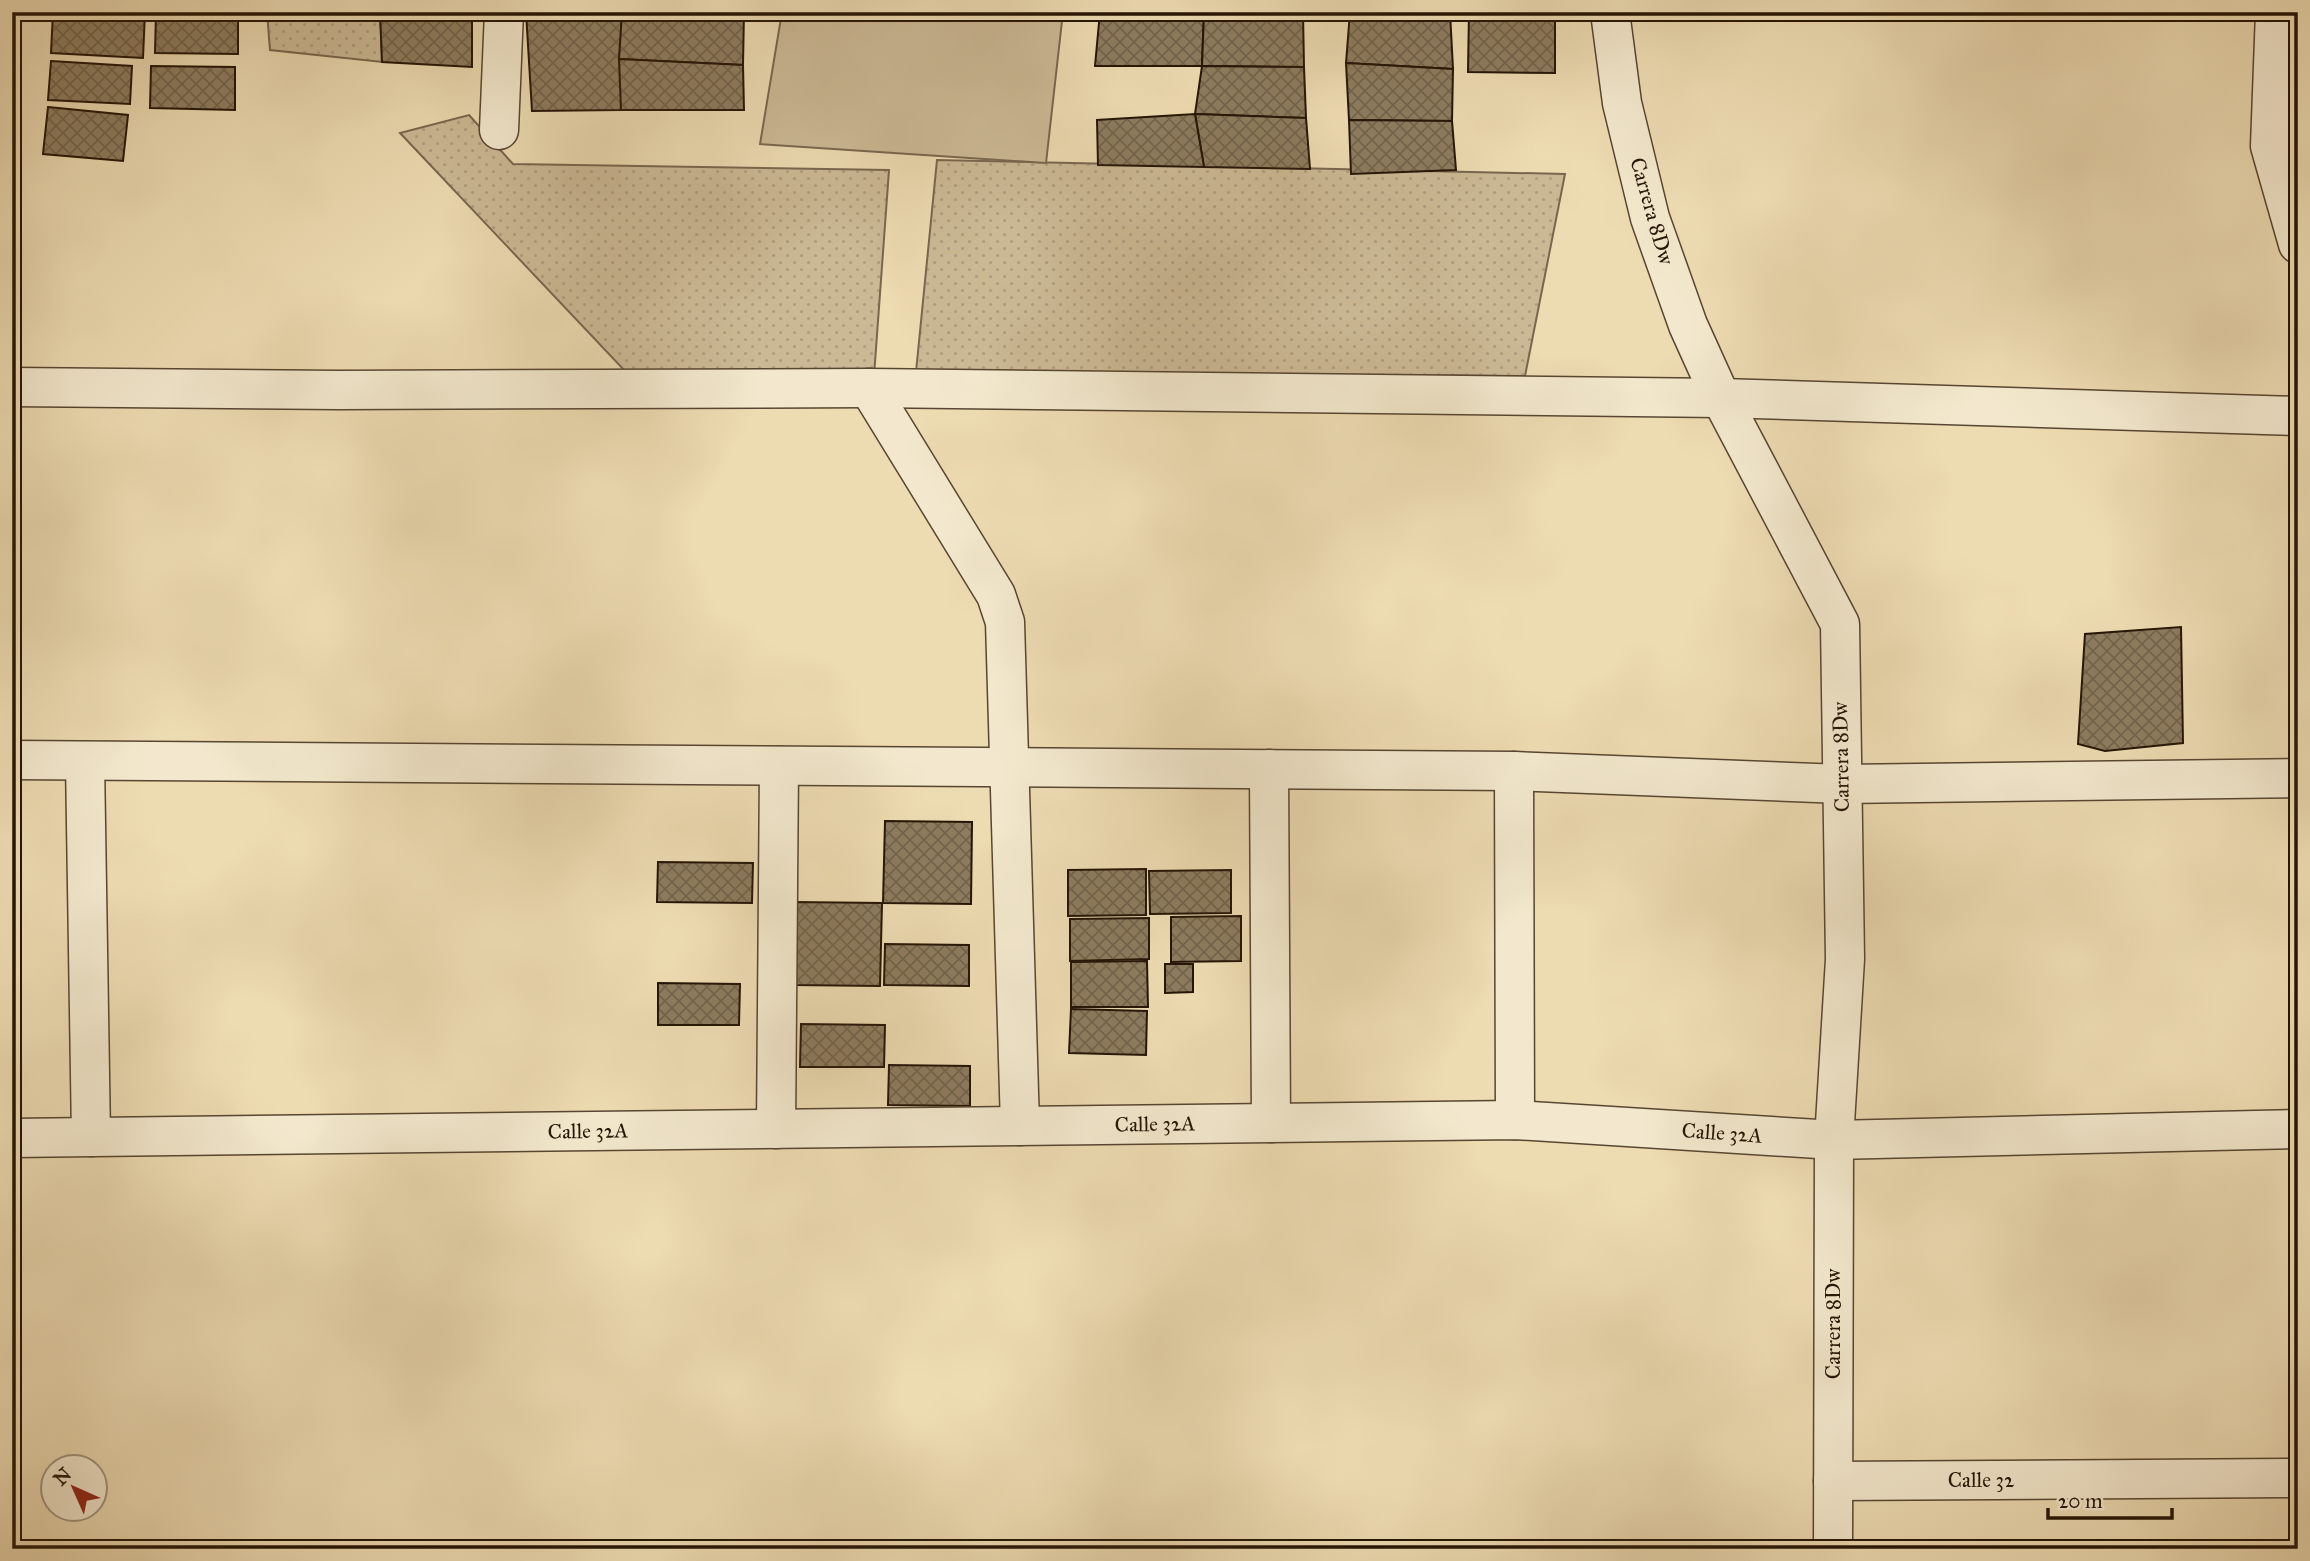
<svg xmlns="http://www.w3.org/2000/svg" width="2310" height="1561" viewBox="0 0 2310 1561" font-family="'IM FELL Great Primer',serif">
	<defs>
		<pattern id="grass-dots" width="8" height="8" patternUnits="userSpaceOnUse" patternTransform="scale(1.75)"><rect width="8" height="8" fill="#cbb995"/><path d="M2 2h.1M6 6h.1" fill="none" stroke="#ae9e7f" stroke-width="1.8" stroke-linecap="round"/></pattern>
		<pattern id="building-cross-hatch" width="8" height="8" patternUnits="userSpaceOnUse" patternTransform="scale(1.75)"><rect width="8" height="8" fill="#8d7c5f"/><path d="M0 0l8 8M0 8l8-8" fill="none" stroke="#73644c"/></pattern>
	</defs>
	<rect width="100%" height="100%" fill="#eddbb2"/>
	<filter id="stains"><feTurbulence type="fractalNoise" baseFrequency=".00286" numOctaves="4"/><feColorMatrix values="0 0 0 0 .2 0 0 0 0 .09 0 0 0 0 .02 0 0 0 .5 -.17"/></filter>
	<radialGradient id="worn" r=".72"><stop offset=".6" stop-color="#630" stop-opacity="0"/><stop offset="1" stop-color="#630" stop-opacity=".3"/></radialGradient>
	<g fill="url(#grass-dots)" stroke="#78674e" stroke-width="2">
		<polygon points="267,12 380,12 382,62 270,50"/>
		<polygon points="469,115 513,164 889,170 874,376 642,389 400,133"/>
		<polygon points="937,160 1565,174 1525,376 916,372"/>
	</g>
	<polygon fill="#cbb995" stroke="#78674e" stroke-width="2" points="782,12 1063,12 1046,163 760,144"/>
	<g fill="url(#building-cross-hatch)" stroke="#251506" stroke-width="2">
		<polygon points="53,12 145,12 143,58 51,53"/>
		<polygon points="156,12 238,12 238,54 155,53"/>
		<polygon points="380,12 472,12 472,67 382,62"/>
		<polygon points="526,12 622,12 621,110 532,111"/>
		<polygon points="622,12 744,12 743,65 619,59"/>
		<polygon points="1100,12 1204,12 1202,66 1095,66"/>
		<polygon points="1204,12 1303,13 1304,67 1202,66"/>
		<polygon points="1350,12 1450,12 1453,69 1346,63"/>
		<polygon points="1469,12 1555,12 1555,73 1468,72"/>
		<polygon points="619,59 743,65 744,110 621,110"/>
		<polygon points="51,61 132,66 130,104 48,100"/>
		<polygon points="1346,63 1453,69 1452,121 1349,120"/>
		<polygon points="151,66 235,67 235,110 150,108"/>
		<polygon points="1202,66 1304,67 1306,118 1195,114"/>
		<polygon points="48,107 128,115 123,161 43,154"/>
		<polygon points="1195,114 1306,118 1310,169 1204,167"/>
		<polygon points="1195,114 1204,167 1098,165 1097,120"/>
		<polygon points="1349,120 1452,121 1456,170 1351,174"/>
		<polygon points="2181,627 2183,743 2105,751 2078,744 2085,634"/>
		<polygon points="885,821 972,822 971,904 883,903"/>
		<polygon points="658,862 753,863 752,903 657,902"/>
		<polygon points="1146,869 1146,915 1068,916 1068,870"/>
		<polygon points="1231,870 1231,913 1150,914 1149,871"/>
		<polygon points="794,902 882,903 880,986 793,985"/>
		<polygon points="1241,916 1241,961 1171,962 1171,917"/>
		<polygon points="1149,918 1149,959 1070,961 1070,919"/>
		<polygon points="885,944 969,945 969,986 884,985"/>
		<polygon points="1147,961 1148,1007 1071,1007 1071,962"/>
		<polygon points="1165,964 1193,964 1193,992 1165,993"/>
		<polygon points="658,983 740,984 739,1025 658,1025"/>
		<polygon points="1071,1009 1147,1011 1146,1055 1069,1053"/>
		<polygon points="801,1024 885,1025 884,1067 800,1067"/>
		<polygon points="889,1065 970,1066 970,1106 888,1105"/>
	</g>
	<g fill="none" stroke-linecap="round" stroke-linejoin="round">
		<g stroke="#574631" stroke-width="41">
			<g id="minor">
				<polyline points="1610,12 1622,103 1650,218 1688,325 1721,398 1840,624 1845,959 1834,1140 1833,1549"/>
				<polyline points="2275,12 2270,146 2298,244"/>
				<polyline points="499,130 504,12"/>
				<polyline points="12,387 339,390 869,388 1721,398 2298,416"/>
				<polyline points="869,388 996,595 1005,622 1020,1126"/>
				<polyline points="12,760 1514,771 1842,784 2298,778"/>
				<polyline points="85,761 91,1137"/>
				<polyline points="1269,769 1271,1123"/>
				<polyline points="1514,771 1515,1120"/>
				<polyline points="776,1129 779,766"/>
				<polyline points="12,1138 1515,1120 1834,1140 2298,1129"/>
				<polyline points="1833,1481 2298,1478"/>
			</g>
		</g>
		<use href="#minor" stroke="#f3e8cd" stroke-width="38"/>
	</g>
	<g text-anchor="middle" stroke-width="6" stroke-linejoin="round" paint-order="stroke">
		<g font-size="21" fill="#251506" stroke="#f3e8cd">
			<text transform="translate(1652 211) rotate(74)" y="7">Carrera 8Dw</text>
			<text transform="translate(1841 757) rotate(-91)" y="7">Carrera 8Dw</text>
			<text transform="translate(1155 1124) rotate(-1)" y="7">Calle 32A</text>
			<text transform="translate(588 1131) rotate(-1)" y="7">Calle 32A</text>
			<text transform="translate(1722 1133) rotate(4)" y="7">Calle 32A</text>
			<text transform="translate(1833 1324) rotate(-90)" y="7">Carrera 8Dw</text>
			<text x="1981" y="1487">Calle 32</text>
		</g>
	</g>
	<rect width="2310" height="1561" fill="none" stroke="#eddbb2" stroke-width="42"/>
	<rect x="14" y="14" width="2282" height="1533" fill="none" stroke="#251506" stroke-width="3.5"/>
	<rect x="21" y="21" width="2268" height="1519" fill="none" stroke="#251506" stroke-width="2"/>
	<g transform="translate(74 1488) rotate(315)"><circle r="33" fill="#f3e8cd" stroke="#a1947d" stroke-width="2"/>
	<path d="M0-5L12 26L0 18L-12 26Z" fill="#8f2418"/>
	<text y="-10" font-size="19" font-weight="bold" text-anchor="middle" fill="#251506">N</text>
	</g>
	<path d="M2048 1508v10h124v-10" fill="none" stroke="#251506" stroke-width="3.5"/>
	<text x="2058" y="1508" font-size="21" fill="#251506" stroke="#f3e8cd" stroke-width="5" paint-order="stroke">20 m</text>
	<rect width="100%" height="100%" filter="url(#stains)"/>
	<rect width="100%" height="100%" fill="url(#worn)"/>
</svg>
